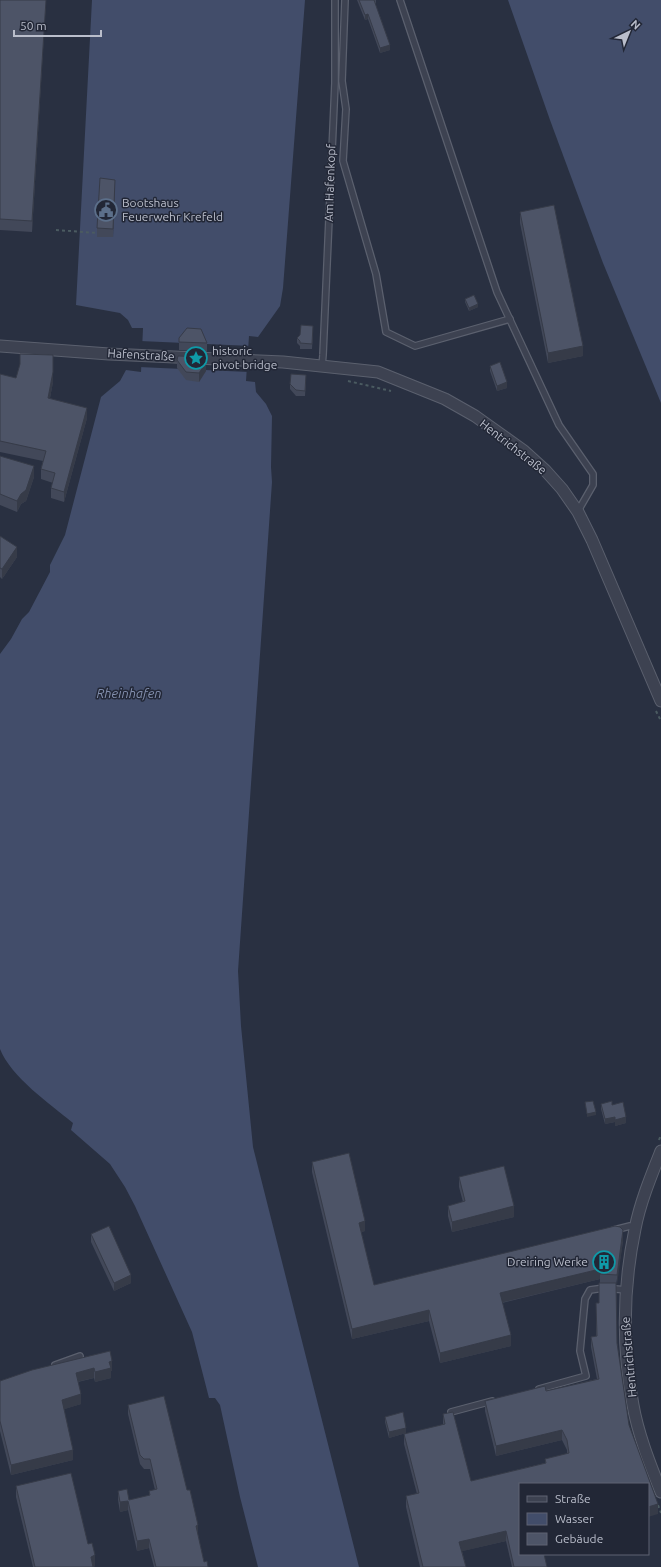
<svg xmlns="http://www.w3.org/2000/svg" width="661" height="1567" viewBox="0 0 661 1567" font-family="Ubuntu,sans-serif">
	<rect width="100%" height="100%" fill="#293041"/>
	<g fill="#424d6a">
		<path d="M 92,0 L 305,0 L 283,288 L 280,306 L 258,337 L 249,336 L 246,381 L 255,382 L 256,392 L 266,404 L 272,416 L 271,467 L 272,482 L 238,971 L 241,1026 L 253,1147 L 359,1567 L 258,1567 L 240,1497 L 220,1405 L 215,1398 L 209,1398 L 192,1332 L 135,1206 L 125,1187 L 110,1164 L 71,1130 L 73,1123 C 50,1104 11,1077 0,1049 L 0,654 L 11,639 L 22,619 L 29,612 L 50,572 L 50,565 L 65,535 L 101,397 L 120,381 L 126,370 L 141,372 L 143,328 L 132,328 L 128,320 L 120,313 L 76,305 Z"/>
		<polygon points="508,0 661,0 661,403 603,263 550,120"/>
	</g>
	<polygon fill="#293041" points="140,341 251,346 249,372 139,367"/>
	<g fill="none" stroke-linecap="round" stroke-linejoin="round">
		<g stroke="#5b606e" stroke-width="8">
			<g id="service">
				<polyline points="345,0 342,81 346,109 343,161 376,274 386,332 415,346 510,319"/>
				<polyline points="400,0 497,292 559,425 593,474 593,485 578,511"/>
				<polyline points="322,366 323,355 335,83 335,0"/>
				<polyline points="614,1230 630,1226 635,1228"/>
				<polyline points="55,1365 80,1356"/>
				<polyline points="539,1389 586,1376 580,1351 585,1299 590,1290 604,1288 627,1290"/>
				<polyline points="451,1412 492,1401"/>
			</g>
		</g>
		<g stroke="#5b606e" stroke-width="13">
			<g id="minor">
				<polyline points="0,346 109,354 283,362 378,372 445,399 475,416 524,451 545,470 562,489 578,512 592,540 661,701"/>
				<path d="M 661,1151 C 651,1176 640,1203 635,1229 C 623,1287 622,1347 633,1405 C 638,1434 650,1464 661,1492"/>
			</g>
		</g>
		<g stroke="#4b5b61" stroke-width="2" stroke-dasharray="3 3" stroke-linecap="butt">
			<polyline points="56,230 97,233"/>
			<polyline points="348,381 391,391"/>
			<polyline points="656,711 661,721"/>
			<polyline points="659,1140 661,1135"/>
			<polyline points="658,1505 661,1513"/>
		</g>
		<use href="#service" stroke="#3d4251" stroke-width="5.5"/>
		<use href="#minor" stroke="#3d4251" stroke-width="11"/>
	</g>
	<g fill="#424859">
		<polygon points="0,0 46,0 32,232 0,230"/>
		<polygon points="357,0 376,0 376,3 375,3 390,50 380,53 368,19 365,20"/>
		<polygon points="115,188 113,237 97,237 97,228"/>
		<polygon points="520,212 583,356 548,363 520,223"/>
		<polygon points="465,299 478,307 469,311 465,302"/>
		<polygon points="313,331 312,349 300,349 300,346 297,343 297,338"/>
		<polygon points="179,342 207,343 207,352 179,350"/>
		<polygon points="20,354 53,382 50,398 87,418 64,502 51,498 51,488 53,483 41,479 41,469 43,461 0,452 0,374 16,378 20,365"/>
		<polygon points="177,360 206,365 206,371 199,382 186,380 177,368"/>
		<polygon points="490,366 507,388 497,391 490,371"/>
		<polygon points="306,381 305,396 296,396 290,389 290,384"/>
		<polygon points="0,456 34,477 26,501 21,504 17,512 0,505"/>
		<polygon points="0,536 17,557 2,579 0,577"/>
		<polygon points="601,1104 612,1105 626,1123 615,1126 615,1122 605,1124 601,1109"/>
		<polygon points="312,1162 365,1231 361,1232 374,1285 623,1241 616,1285 617,1343 629,1425 658,1514 520,1484 547,1567 512,1567 506,1541 462,1551 466,1567 420,1567 406,1507 406,1496 417,1494 404,1444 404,1434 443,1425 443,1414 471,1481 545,1463 545,1459 567,1454 567,1450 562,1440 496,1456 485,1411 485,1401 546,1391 597,1379 591,1347 591,1337 596,1336 596,1303 599,1303 600,1279 502,1303 511,1346 440,1363 429,1321 352,1339 312,1172"/>
		<polygon points="459,1177 514,1217 452,1232 448,1216 448,1206 463,1202 459,1187"/>
		<polygon points="91,1234 131,1283 114,1291 91,1242"/>
		<polygon points="110,1351 112,1371 111,1371 111,1378 95,1382 94,1378 78,1382 81,1404 64,1409 73,1460 11,1475 0,1431 0,1381"/>
		<polygon points="128,1405 198,1535 204,1562 208,1567 154,1567 149,1548 137,1551 128,1510 120,1512 118,1500 118,1491 129,1500 149,1496 149,1491 155,1490 150,1469 144,1469 140,1464 128,1414"/>
		<polygon points="385,1417 406,1433 389,1438 385,1422"/>
		<polygon points="16,1486 88,1544 95,1566 93,1567 33,1567 16,1497"/>
	</g>
	<g fill="#363b48">
		<polygon points="46,0 32,232 32,221"/>
		<polygon points="368,14 368,19 365,20 365,15"/>
		<polygon points="390,45 390,50 380,53 380,48"/>
		<polygon points="115,180 115,188 113,237 113,229"/>
		<polygon points="478,304 478,307 469,311 469,308"/>
		<polygon points="583,346 583,356 548,363 548,353"/>
		<polygon points="206,357 206,371 199,382 199,373"/>
		<polygon points="53,372 53,382 48,408 48,398"/>
		<polygon points="507,382 507,388 497,391 497,386"/>
		<polygon points="87,408 87,418 64,502 64,492"/>
		<polygon points="34,466 34,477 26,501 21,504 17,512 17,501"/>
		<polygon points="17,547 17,557 2,579 2,569"/>
		<polygon points="596,1112 596,1115 587,1117 587,1114"/>
		<polygon points="615,1117 615,1122 605,1124 605,1119"/>
		<polygon points="626,1117 626,1123 615,1126 615,1120"/>
		<polygon points="514,1206 514,1217 452,1232 452,1222"/>
		<polygon points="365,1221 365,1231 359,1233 359,1223"/>
		<polygon points="623,1230 623,1241 617,1285 617,1275"/>
		<polygon points="600,1269 600,1279 500,1303 500,1293"/>
		<polygon points="131,1275 131,1283 114,1291 114,1283"/>
		<polygon points="429,1310 429,1321 352,1339 352,1329"/>
		<polygon points="511,1335 511,1346 440,1363 440,1353"/>
		<polygon points="112,1361 112,1371 111,1371 111,1378 95,1382 95,1372 109,1362"/>
		<polygon points="94,1368 94,1378 76,1382 76,1373"/>
		<polygon points="81,1394 81,1404 62,1410 62,1400"/>
		<polygon points="406,1428 406,1433 389,1438 389,1432"/>
		<polygon points="562,1430 562,1440 496,1456 496,1446"/>
		<polygon points="73,1450 73,1460 11,1475 11,1465"/>
		<polygon points="128,1501 128,1510 120,1512 120,1502"/>
		<polygon points="658,1504 658,1514 648,1517 648,1507"/>
		<polygon points="198,1525 198,1535 196,1535 196,1526"/>
		<polygon points="506,1531 506,1541 459,1552 459,1542"/>
		<polygon points="149,1539 149,1548 137,1551 137,1541"/>
		<polygon points="95,1555 95,1566 92,1567 91,1557"/>
	</g>
	<g fill="#4d5467" stroke="#363b48">
		<polygon points="0,0 46,0 32,221 0,219"/>
		<polygon points="359,0 374,0 390,45 380,48 368,14 365,15"/>
		<polygon points="100,178 115,180 113,229 97,228"/>
		<polygon points="554,205 583,346 548,353 520,212"/>
		<polygon points="474,295 478,304 469,308 465,299"/>
		<polygon points="301,325 313,326 312,344 300,343 300,341 297,338 300,335"/>
		<polygon points="187,328 201,329 207,343 179,342 179,338"/>
		<polygon points="20,354 53,355 53,372 48,398 87,408 64,492 51,488 55,473 41,469 46,451 0,441 0,374 16,378 20,364"/>
		<polygon points="178,356 206,357 206,363 199,373 186,372 177,360"/>
		<polygon points="500,362 507,382 497,386 490,366"/>
		<polygon points="291,374 306,375 305,391 296,390 290,384"/>
		<polygon points="0,456 34,466 26,490 21,494 17,501 0,494"/>
		<polygon points="0,536 17,547 2,569 0,568"/>
		<polygon points="593,1101 596,1112 587,1114 585,1102"/>
		<polygon points="612,1101 612,1105 623,1102 626,1117 615,1120 615,1117 605,1119 601,1104"/>
		<polygon points="349,1153 365,1221 359,1223 374,1285 615,1226 620,1227 623,1230 617,1275 600,1274 600,1269 500,1293 511,1335 440,1353 429,1310 352,1329 312,1162"/>
		<polygon points="504,1166 514,1206 452,1222 448,1206 465,1201 459,1177"/>
		<polygon points="109,1226 131,1275 114,1283 91,1234"/>
		<polygon points="599,1283 616,1283 617,1343 629,1425 658,1504 648,1507 648,1484 520,1484 520,1554 544,1554 547,1567 514,1567 506,1531 459,1542 466,1567 423,1567 406,1496 419,1493 404,1434 445,1424 443,1414 453,1412 471,1481 546,1463 545,1459 569,1453 567,1440 562,1430 496,1446 485,1401 545,1386 546,1391 599,1379 591,1337 597,1336 596,1303 599,1303"/>
		<polygon points="110,1351 112,1361 109,1362 111,1368 95,1372 94,1368 76,1373 81,1394 62,1400 73,1450 11,1465 0,1421 0,1381 32,1370"/>
		<polygon points="164,1396 187,1490 190,1490 198,1525 196,1526 204,1562 207,1561 208,1567 156,1567 149,1539 137,1541 128,1501 120,1502 118,1491 127,1489 129,1500 150,1495 149,1491 157,1489 150,1459 144,1459 140,1455 128,1405"/>
		<polygon points="403,1412 406,1428 389,1432 385,1417"/>
		<polygon points="71,1473 88,1544 92,1543 95,1555 91,1557 93,1567 35,1567 16,1486"/>
	</g>
	<defs>
		<g id="civic-ring" transform="scale(1.15)"><circle r="9.5" fill="#222736" stroke="#5c6f8a" stroke-width="1.5"/><path d="M-.6-6.5H3V-4.5H.6V-3L4-1V1h2V6H-6V1h2V-1L-.6-3ZM-1.2 2.5V6h2.4V2.5Z" fill="#5c6f8a"/></g>
		<g id="sight-ring" transform="scale(1.15)"><circle r="9.5" fill="#222736" stroke="#0f9aa8" stroke-width="1.5"/><path d="M0-6L1.8-2.2L6-1.7L2.9 1.2L3.7 5.4L0 3.3L-3.7 5.4L-2.9 1.2L-6-1.7L-1.8-2.2Z" fill="#0f9aa8"/></g>
		<g id="building-ring" transform="scale(1.15)"><circle r="9.5" fill="#222736" stroke="#0f9aa8" stroke-width="1.5"/><path d="M-4-6H4V6H1V3H-1V6H-4ZM-2.5-4.3h1.7v1.8h-1.7ZM.8-4.3h1.7v1.8H.8ZM-2.5-1h1.7V.8h-1.7ZM.8-1h1.7V.8H.8Z" fill="#0f9aa8"/></g>
	</defs>
	<g fill-rule="evenodd">
		<use href="#civic-ring" x="106" y="210"/>
		<use href="#sight-ring" x="196" y="358"/>
		<use href="#building-ring" x="604" y="1262"/>
	</g>
	<g text-anchor="middle" stroke-width="3" stroke-linejoin="round" paint-order="stroke">
		<g font-size="12" fill="#babecb" stroke="#222736">
			<text transform="translate(330 183) rotate(-88)" y="4">Am Hafenkopf</text>
			<text transform="translate(141 355) rotate(3)" y="4">Hafenstraße</text>
			<text transform="translate(513 447) rotate(38)" y="4">Hentrichstraße</text>
			<text transform="translate(629 1357) rotate(-95)" y="4">Hentrichstraße</text>
		</g>
		<g font-size="12" fill="#babecb" stroke="#222736" text-anchor="start">
			<text x="122" y="207">Bootshaus<tspan x="122" dy="14">Feuerwehr Krefeld</tspan></text>
			<text x="212" y="355">historic<tspan x="212" dy="14">pivot bridge</tspan></text>
			<text x="588" y="1266" text-anchor="end">Dreiring Werke</text>
		</g>
		<g font-size="13" font-style="italic" fill="#8490af" stroke="#222736">
			<text x="129" y="698">Rheinhafen</text>
		</g>
	</g>
	<rect x="519" y="1483" width="130" height="72" fill="#222736" stroke="#5f6372"/>
	<rect x="527" y="1496" width="20" height="6" fill="#3d4251" stroke="#5f6372"/>
	<text x="555" y="1503" font-size="12" fill="#babecb">Straße</text>
	<rect x="527" y="1513" width="20" height="12" fill="#424d6a" stroke="#5f6372"/>
	<text x="555" y="1523" font-size="12" fill="#babecb">Wasser</text>
	<rect x="527" y="1533" width="20" height="12" fill="#4d5467" stroke="#5f6372"/>
	<text x="555" y="1543" font-size="12" fill="#babecb">Gebäude</text>
	<g transform="translate(629 32) rotate(43)" stroke="#222736" stroke-width="3" paint-order="stroke">
	<path d="M0-3L7 15L0 10L-7 15Z" fill="#babecb"/>
	<text y="-6" font-size="11" font-weight="bold" text-anchor="middle" fill="#babecb">N</text>
	</g>
	<path d="M14 30v6h87v-6" fill="none" stroke="#babecb" stroke-width="2"/>
	<text x="20" y="30" font-size="12" fill="#babecb" stroke="#222736" stroke-width="3" paint-order="stroke">50 m</text>
</svg>
